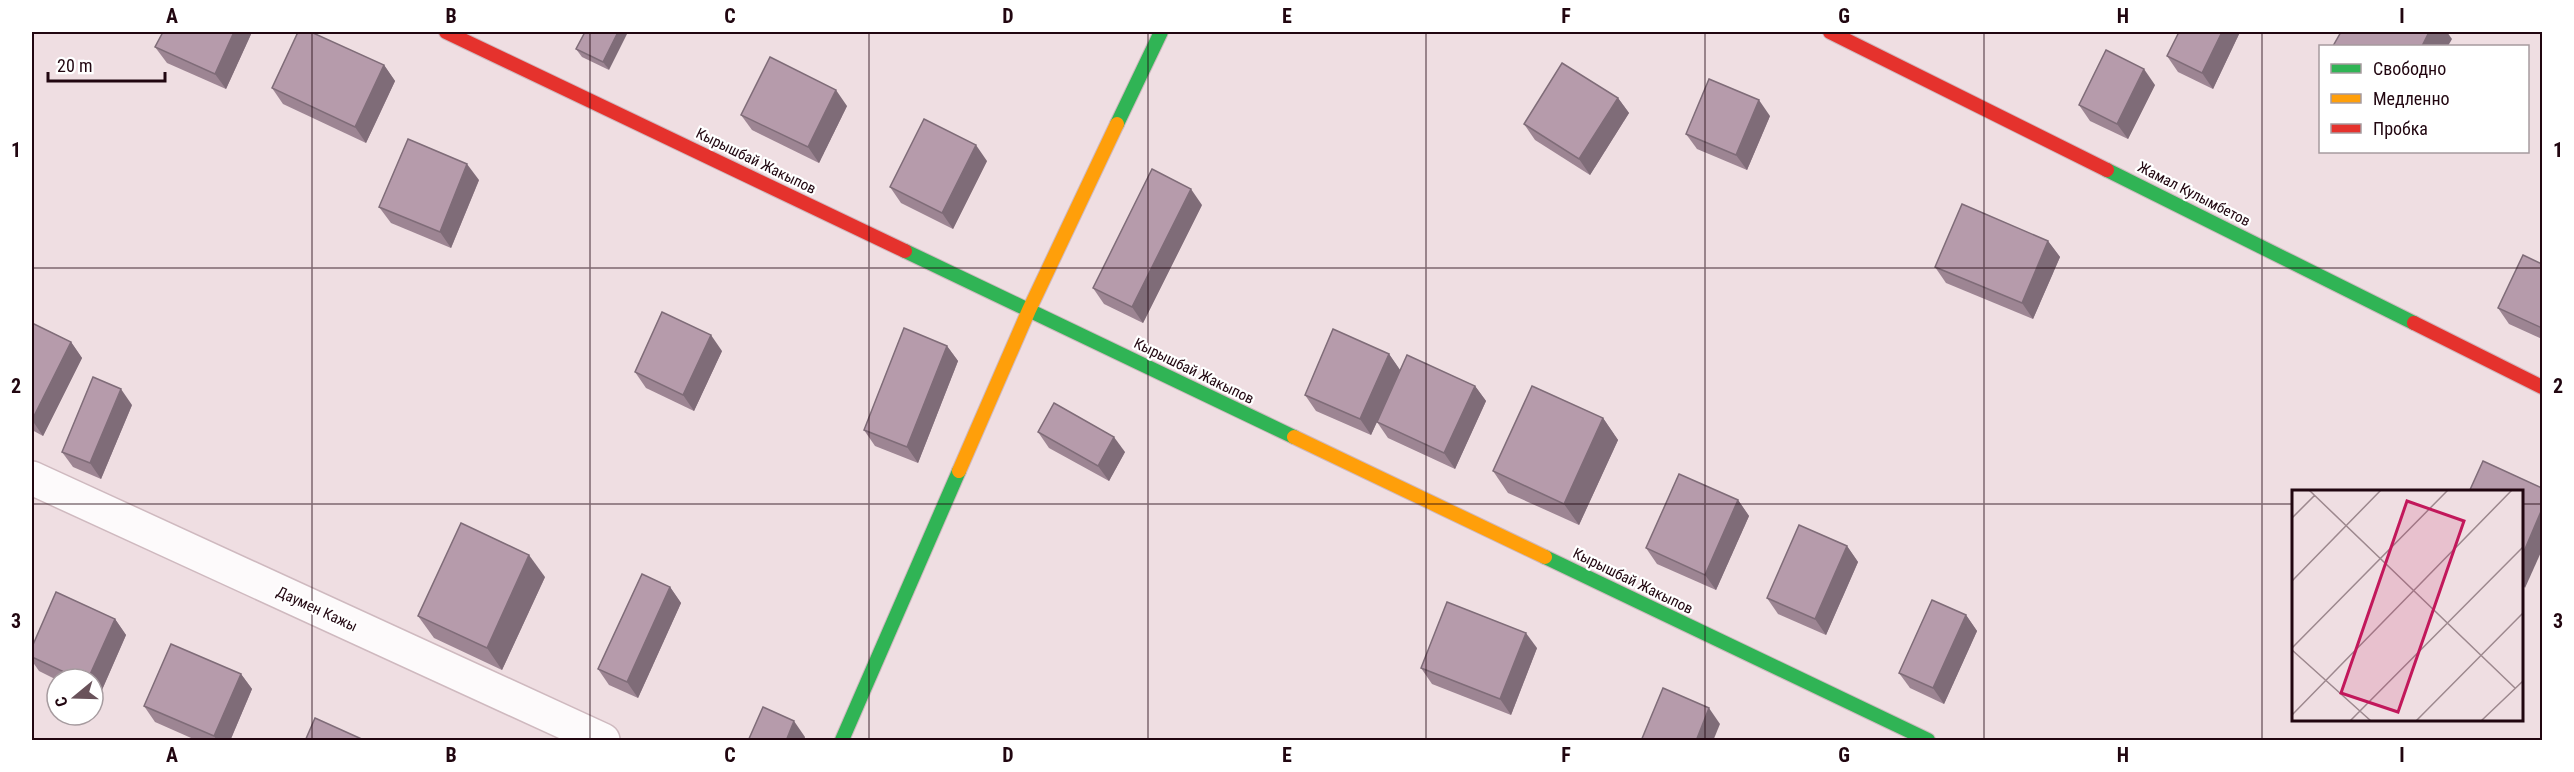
<svg xmlns="http://www.w3.org/2000/svg" width="2574" height="772" viewBox="0 0 2574 772" font-family="'Roboto Condensed',sans-serif">
	<rect width="100%" height="100%" fill="#efdee2"/>
	<g fill="none" stroke-linecap="round" stroke-linejoin="round">
		<g stroke="#cfb9bf" stroke-width="36">
			<polyline id="street" points="32,478 603,740"/>
		</g>
		<g stroke="#cfb9bf" stroke-width="16">
			<g id="fast">
				<polyline points="1117,124 1161,32"/>
				<polyline points="2107,170 2414,323"/>
				<polyline points="905,251 1294,437"/>
				<polyline points="1545,557 1928,740"/>
				<polyline points="842,740 959,471"/>
			</g>
		</g>
		<g stroke="#cfb9bf" stroke-width="16">
			<g id="slow">
				<polyline points="1294,437 1545,557"/>
				<polyline points="959,471 1029,310 1117,124"/>
			</g>
		</g>
		<g stroke="#cfb9bf" stroke-width="16">
			<g id="jam">
				<polyline points="446,32 905,251"/>
				<polyline points="1830,32 2107,170"/>
				<polyline points="2414,323 2542,387"/>
			</g>
		</g>
		<use href="#street" stroke="#fdfafb" stroke-width="33"/>
		<use href="#fast" stroke="#30b455" stroke-width="14"/>
		<use href="#slow" stroke="#ff9f0a" stroke-width="14"/>
		<use href="#jam" stroke="#e5322d" stroke-width="14"/>
	</g>
	<g fill="#9d8593">
		<polygon points="252,32 226,89 167,63 155,47"/>
		<polygon points="585,32 609,70 582,57 576,49"/>
		<polygon points="2179,32 2240,32 2213,89 2178,72 2167,56"/>
		<polygon points="384,65 395,81 366,143 283,104 272,88"/>
		<polygon points="2155,85 2128,139 2090,121 2079,105"/>
		<polygon points="1618,98 1629,113 1590,175 1535,140 1524,124"/>
		<polygon points="847,106 819,163 752,130 741,115"/>
		<polygon points="1770,116 1747,170 1697,149 1686,134"/>
		<polygon points="987,161 953,229 901,203 890,187"/>
		<polygon points="479,180 451,248 391,223 379,207"/>
		<polygon points="1202,205 1143,323 1104,304 1093,288"/>
		<polygon points="2048,241 2060,257 2033,319 1946,283 1935,267"/>
		<polygon points="2542,264 2542,339 2509,324 2498,308"/>
		<polygon points="32,323 71,342 82,358 43,436 32,430"/>
		<polygon points="947,346 958,361 918,463 875,446 864,430"/>
		<polygon points="722,351 694,411 646,388 635,372"/>
		<polygon points="1389,354 1400,370 1475,386 1486,401 1455,469 1388,438 1377,422 1371,435 1316,411 1305,395"/>
		<polygon points="132,405 101,479 73,467 62,452"/>
		<polygon points="1603,418 1618,440 1579,525 1508,493 1493,471"/>
		<polygon points="1038,432 1125,452 1109,481 1049,448"/>
		<polygon points="1738,500 1749,516 1716,590 1657,564 1646,548"/>
		<polygon points="1847,546 1858,562 1826,635 1778,614 1767,598"/>
		<polygon points="545,577 502,670 434,638 418,616"/>
		<polygon points="670,587 681,603 638,698 609,685 598,669"/>
		<polygon points="1966,615 1977,631 1944,704 1910,688 1899,673"/>
		<polygon points="115,619 126,635 98,699 93,696 93,679 57,680 39,671 32,661 32,647"/>
		<polygon points="1537,648 1511,715 1432,684 1421,668"/>
		<polygon points="241,674 252,689 230,741 198,741 155,722 144,706"/>
	</g>
	<g fill="#7f6c78">
		<polygon points="234,32 252,32 226,89 215,74"/>
		<polygon points="618,32 628,32 609,70 603,62"/>
		<polygon points="2222,32 2240,32 2213,89 2202,73"/>
		<polygon points="2429,32 2447,32 2452,39 2448,46 2422,46"/>
		<polygon points="384,65 395,81 366,143 355,127"/>
		<polygon points="2144,69 2155,85 2128,139 2117,124"/>
		<polygon points="836,90 847,106 819,163 808,147"/>
		<polygon points="1618,98 1629,113 1590,175 1579,159"/>
		<polygon points="1759,100 1770,116 1747,170 1736,155"/>
		<polygon points="976,145 987,161 953,229 942,213"/>
		<polygon points="467,164 479,180 451,248 440,232"/>
		<polygon points="1191,189 1202,205 1143,323 1132,307"/>
		<polygon points="2048,241 2060,257 2033,319 2022,303"/>
		<polygon points="711,335 722,351 694,411 683,395"/>
		<polygon points="71,342 82,358 43,436 32,420"/>
		<polygon points="947,346 958,361 918,463 907,447"/>
		<polygon points="1389,354 1400,370 1371,435 1360,419"/>
		<polygon points="1475,386 1486,401 1455,469 1444,453"/>
		<polygon points="121,389 132,405 101,479 90,463"/>
		<polygon points="1603,418 1618,440 1579,525 1564,504"/>
		<polygon points="1114,437 1125,452 1109,481 1098,466"/>
		<polygon points="1738,500 1749,516 1716,590 1705,575"/>
		<polygon points="2542,509 2542,550 2525,588 2522,583 2522,556"/>
		<polygon points="1847,546 1858,562 1826,635 1815,619"/>
		<polygon points="529,555 545,577 502,670 487,648"/>
		<polygon points="670,587 681,603 638,698 627,682"/>
		<polygon points="1966,615 1977,631 1944,704 1933,688"/>
		<polygon points="115,619 126,635 98,699 93,692 93,679 88,679"/>
		<polygon points="1526,633 1537,648 1511,715 1500,699"/>
		<polygon points="241,674 252,689 230,741 217,741 214,736"/>
		<polygon points="1709,708 1720,724 1713,741 1696,741"/>
		<polygon points="794,721 805,737 804,741 786,741"/>
	</g>
	<g fill="#b69bab" stroke="#7f6c78" stroke-width="1.5">
		<polygon points="163,32 234,32 215,74 155,47"/>
		<polygon points="298,32 311,32 384,65 355,127 272,88"/>
		<polygon points="585,32 618,32 603,62 576,49"/>
		<polygon points="2179,32 2222,32 2202,73 2167,56"/>
		<polygon points="2341,32 2429,32 2422,46 2333,46"/>
		<polygon points="2106,50 2144,69 2117,124 2079,105"/>
		<polygon points="770,57 836,90 808,147 741,115"/>
		<polygon points="1562,63 1618,98 1579,159 1524,124"/>
		<polygon points="1709,79 1759,100 1736,155 1686,134"/>
		<polygon points="924,119 976,145 942,213 890,187"/>
		<polygon points="408,139 467,164 440,232 379,207"/>
		<polygon points="1152,169 1191,189 1132,307 1093,288"/>
		<polygon points="1962,204 2048,241 2022,303 1935,267"/>
		<polygon points="2523,255 2542,264 2542,328 2498,308"/>
		<polygon points="662,312 711,335 683,395 635,372"/>
		<polygon points="32,323 71,342 32,420"/>
		<polygon points="904,328 947,346 907,447 864,430"/>
		<polygon points="1333,329 1389,354 1360,419 1305,395"/>
		<polygon points="1407,355 1475,386 1444,453 1377,422"/>
		<polygon points="93,377 121,389 90,463 62,452"/>
		<polygon points="1532,386 1603,418 1564,504 1493,471"/>
		<polygon points="1054,403 1114,437 1098,466 1038,432"/>
		<polygon points="2483,461 2542,488 2542,509 2522,556 2522,492 2469,492"/>
		<polygon points="1679,474 1738,500 1705,575 1646,548"/>
		<polygon points="461,523 529,555 487,648 418,616"/>
		<polygon points="1799,525 1847,546 1815,619 1767,598"/>
		<polygon points="642,574 670,587 627,682 598,669"/>
		<polygon points="56,592 115,619 88,679 79,679 32,657 32,647"/>
		<polygon points="1932,600 1966,615 1933,688 1899,673"/>
		<polygon points="1447,602 1526,633 1500,699 1421,668"/>
		<polygon points="171,644 241,674 214,736 144,706"/>
		<polygon points="1663,688 1709,708 1696,741 1641,741"/>
		<polygon points="763,707 794,721 786,741 748,741"/>
		<polygon points="315,718 366,741 305,741"/>
	</g>
	<path fill="none" stroke="#210610" stroke-width="1.5" stroke-opacity="0.55" d="M 312,32 L 312,740M 590,32 L 590,740M 869,32 L 869,740M 1148,32 L 1148,740M 1426,32 L 1426,740M 1705,32 L 1705,740M 1984,32 L 1984,740M 2262,32 L 2262,740M 32,268 L 2542,268M 32,504 L 2294,504M 2522,504 L 2542,504"/>
	<g text-anchor="middle" stroke-width="4.5" stroke-linejoin="round" paint-order="stroke">
		<g font-size="15" fill="#210610" stroke="#fff">
			<text transform="translate(756 161) rotate(26)" y="5">Кырышбай Жакыпов</text>
			<text transform="translate(2194 194) rotate(27)" y="5">Жамал Кулымбетов</text>
			<text transform="translate(1194 371) rotate(26)" y="5">Кырышбай Жакыпов</text>
			<text transform="translate(1633 581) rotate(26)" y="5">Кырышбай Жакыпов</text>
			<text transform="translate(317 609) rotate(25)" y="5">Даумен Кажы</text>
		</g>
	</g>
	<g transform="translate(2292 490)">
		<rect width="231" height="231" fill="#efdee2"/>
		<path fill="none" stroke="#9d888e" stroke-width="1.5" d="M 17,0 L 223,198M 0,28 L 23,5M 0,91 L 89,0M 0,158 L 156,0M 0,160 L 79,231M 0,225 L 220,0M 58,231 L 231,57M 124,231 L 231,123M 189,231 L 231,191"/>
		<path fill="#c2185b" fill-opacity="0.15" stroke="#c2185b" stroke-width="3" d="M 115,11 L 172,31 L 106,222 L 49,203 Z"/>
		<rect width="231" height="231" fill="none" stroke="#210610" stroke-width="3"/>
	</g>
	<rect width="2574" height="772" fill="none" stroke="#ffffff" stroke-width="66"/>
	<rect x="2319" y="45" width="210" height="108" fill="#ffffff" stroke="#a69b9f" stroke-width="1.5"/>
	<rect x="2331" y="64" width="30" height="9" fill="#30b455" stroke="#a69b9f" stroke-width="1.5"/>
	<text x="2373" y="75" font-size="18" fill="#210610">Свободно</text>
	<rect x="2331" y="94" width="30" height="9" fill="#ff9f0a" stroke="#a69b9f" stroke-width="1.5"/>
	<text x="2373" y="105" font-size="18" fill="#210610">Медленно</text>
	<rect x="2331" y="124" width="30" height="9" fill="#e5322d" stroke="#a69b9f" stroke-width="1.5"/>
	<text x="2373" y="135" font-size="18" fill="#210610">Пробка</text>
	<g transform="translate(75 697) rotate(251)"><circle r="28" fill="#ffffff" stroke="#a69b9f" stroke-width="1.5"/>
	<path d="M0-4.5L10 22L0 15L-10 22Z" fill="#69525a"/>
	<text y="-9" font-size="16" font-weight="bold" text-anchor="middle" fill="#210610">С</text>
	</g>
	<path d="M48 72v9h117v-9" fill="none" stroke="#210610" stroke-width="3"/>
	<text x="57" y="72" font-size="18" fill="#210610" stroke="#ffffff" stroke-width="4.5" paint-order="stroke">20 m</text>
	<rect x="33" y="33" width="2508" height="706" fill="none" stroke="#210610" stroke-width="2"/>
	<g font-size="20" text-anchor="middle" font-weight="bold" fill="#210610">
		<text x="172" y="23">A</text>
		<text x="451" y="23">B</text>
		<text x="730" y="23">C</text>
		<text x="1008" y="23">D</text>
		<text x="1287" y="23">E</text>
		<text x="1566" y="23">F</text>
		<text x="1844" y="23">G</text>
		<text x="2123" y="23">H</text>
		<text x="2402" y="23">I</text>
		<text x="16" y="157">1</text>
		<text x="2558" y="157">1</text>
		<text x="16" y="393">2</text>
		<text x="2558" y="393">2</text>
		<text x="16" y="628">3</text>
		<text x="2558" y="628">3</text>
		<text x="172" y="762">A</text>
		<text x="451" y="762">B</text>
		<text x="730" y="762">C</text>
		<text x="1008" y="762">D</text>
		<text x="1287" y="762">E</text>
		<text x="1566" y="762">F</text>
		<text x="1844" y="762">G</text>
		<text x="2123" y="762">H</text>
		<text x="2402" y="762">I</text>
	</g>
</svg>
